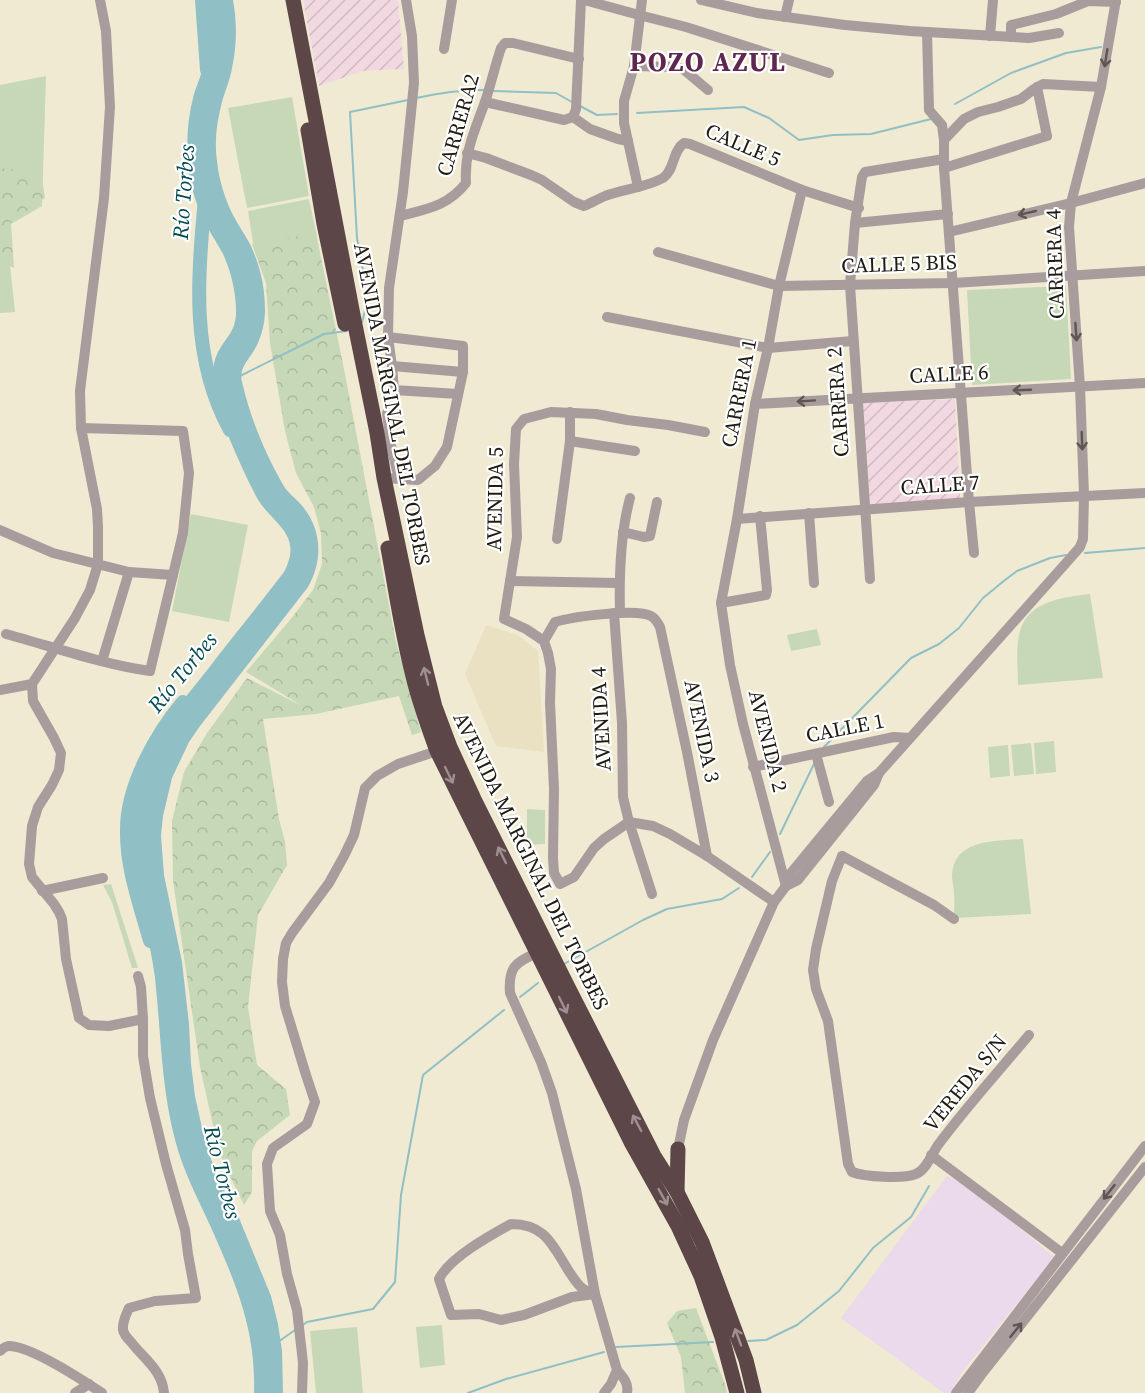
<svg xmlns="http://www.w3.org/2000/svg" width="1145" height="1393" viewBox="0 0 1145 1393" font-family="'Source Serif 4',serif">
	<defs>
		<pattern id="industrial-furrows" width="10" height="10" patternUnits="userSpaceOnUse" patternTransform="scale(1.5)"><rect width="10" height="10" fill="#f2d9e1"/><path d="M-1 1l2-2M0 10L10 0M9 11l2-2" fill="none" stroke="#cfbac0"/></pattern>
		<pattern id="forest-crowns" width="20" height="18" patternUnits="userSpaceOnUse" patternTransform="scale(1.5)"><rect width="20" height="18" fill="#c6d8b6"/><path d="M2 6a3 3 0 1 1 6 0M12 15a3 3 0 1 1 6 0" fill="none" stroke="#aab99c"/></pattern>
	</defs>
	<rect width="100%" height="100%" fill="#f0ead3"/>
	<polygon fill="#eadaec" points="947,1176 970,1186 1054,1257 960,1375 951,1393 944,1393 841,1318"/>
	<g fill="url(#industrial-furrows)">
		<polygon points="303,0 398,0 404,69 363,71 319,86"/>
		<polygon points="955,399 960,498 870,505 862,403"/>
	</g>
	<polygon fill="#e9e1c2" points="486,625 518,635 538,651 544,752 496,746 465,674"/>
	<g fill="#c6d8b6">
		<polygon points="46,76 42,206 6,227 15,312 0,313 0,85"/>
		<polygon points="292,97 309,196 247,208 228,108"/>
		<polygon points="309,199 317,236 254,249 248,211"/>
		<polygon points="1066,286 1071,379 972,385 967,290"/>
		<polygon points="191,514 248,525 229,622 172,611"/>
		<path d="M 1090,594 L 1103,678 L 1018,685 C 1018,667 1015,645 1021,628 C 1031,600 1066,597 1090,594 Z"/>
		<polygon points="817,629 821,645 791,651 787,635"/>
		<polygon points="1054,741 1056,772 1036,774 1034,743"/>
		<polygon points="1031,743 1034,774 1014,776 1011,745"/>
		<polygon points="1008,745 1010,776 990,778 988,747"/>
		<polygon points="527,809 545,810 545,844 527,845"/>
		<path d="M 1023,839 L 1031,914 L 954,918 C 954,910 955,902 954,894 C 954,888 952,882 952,876 C 953,839 996,841 1023,839 Z"/>
		<polygon points="111,884 138,968 132,968 112,902 103,885"/>
		<polygon points="442,1325 445,1365 420,1368 416,1327"/>
		<polygon points="357,1327 363,1393 316,1393 310,1331"/>
	</g>
	<g fill="url(#forest-crowns)">
		<polygon points="0,168 41,173 45,198 11,223 14,268 0,261"/>
		<polygon points="316,233 344,369 396,642 421,732 412,735 399,696 316,714 263,719 279,819 285,842 287,865 258,915 248,1007 257,1065 286,1089 290,1115 257,1141 252,1151 252,1192 244,1205 223,1162 217,1143 200,1067 173,881 172,821 184,772 207,733 247,678 304,707 246,672 290,620 313,590 322,564 321,533 314,507 296,473 285,431 270,343 266,283 252,244"/>
		<polygon points="696,1308 726,1387 727,1393 685,1393 681,1357 667,1323 677,1311"/>
	</g>
	<path fill="#90bfc5" d="M 204,0 L 233,0 C 237,22 237,46 232,68 C 230,80 225,91 222,102 C 217,121 214,141 217,161 C 219,180 225,200 234,217 C 239,226 245,235 250,244 C 260,265 265,287 265,310 C 265,322 262,335 257,345 C 251,358 238,367 242,382 C 250,417 264,451 282,483 C 287,493 296,498 303,507 C 322,530 323,561 308,587 L 200,726 L 189,742 L 172,778 L 163,816 L 161,836 L 164,875 L 182,962 L 189,1024 L 191,1064 L 195,1096 L 202,1128 L 211,1159 L 223,1188 L 239,1218 L 271,1296 L 278,1324 L 282,1351 L 283,1393 L 254,1393 C 256,1332 237,1286 213,1232 C 204,1211 193,1191 185,1170 C 161,1109 162,1042 155,978 C 150,937 136,897 133,857 C 130,812 141,765 165,727 C 177,706 193,688 208,669 C 233,636 259,605 284,572 C 304,534 273,525 257,498 C 247,479 238,459 230,440 C 220,415 205,377 218,352 C 228,334 237,331 236,307 C 235,289 231,271 223,254 C 216,241 207,228 201,214 C 194,198 189,179 188,161 C 186,139 188,116 194,94 C 198,82 203,71 205,59 C 208,39 207,20 204,0 Z"/>
	<g fill="none" stroke-linecap="round" stroke-linejoin="round">
		<g stroke="#90bfc5" stroke-width="2">
			<polyline points="493,91 556,93 572,102"/>
			<path d="M 416,98 C 439,93 461,89 485,90"/>
			<polyline points="955,104 1011,73 1066,53 1101,47"/>
			<polyline points="580,106 597,115 617,114"/>
			<polyline points="637,113 744,107 769,118 799,140 833,135 871,134 931,119"/>
			<polyline points="362,322 366,307 363,270 357,238 350,112 408,100"/>
			<polyline points="240,376 324,334 347,331"/>
			<polyline points="1085,553 1145,548"/>
			<polyline points="824,747 911,658 939,644 959,628 983,598 1005,580 1017,571 1050,558 1066,555"/>
			<polyline points="780,834 814,764"/>
			<polyline points="752,877 770,852"/>
			<polyline points="564,964 643,920 667,909 722,899 739,888"/>
			<polyline points="520,997 538,983"/>
			<polyline points="303,1325 307,1322 373,1309 395,1282 401,1195 423,1075 504,1010"/>
			<polyline points="748,1341 766,1340 797,1325 839,1291 873,1248 911,1217 929,1186"/>
			<polyline points="278,1342 295,1330"/>
			<polyline points="616,1347 713,1342"/>
			<polyline points="468,1393 506,1379 604,1352"/>
		</g>
		<g stroke="#90bfc5" stroke-width="14">
			<polyline points="202,0 207,70"/>
			<path d="M 205,200 C 197,277 191,360 230,430"/>
			<path d="M 150,941 C 140,905 126,867 127,829 C 127,786 156,734 183,702"/>
		</g>
		<g stroke="#a99c9d" stroke-width="10">
			<polyline points="406,0 412,36 414,83 403,192 389,288 388,337 392,366 394,390 458,394"/>
			<polyline points="584,0 639,15 686,27 829,73"/>
			<polyline points="701,0 757,13 845,25 910,31 1029,38 1059,33"/>
			<polyline points="785,17 789,0"/>
			<polyline points="927,32 929,110 942,125 944,140"/>
			<polyline points="990,36 993,0"/>
			<polyline points="1011,37 1011,25 1056,14 1088,1 1116,2"/>
			<polyline points="444,49 452,0"/>
			<polyline points="634,66 675,67 683,69 708,90"/>
			<polyline points="485,102 564,120 573,117"/>
			<polyline points="573,117 576,109 581,0"/>
			<polyline points="573,117 590,129 618,139 628,141"/>
			<path d="M 467,153 L 486,158 L 531,175 L 542,180 L 574,202 L 584,206 C 591,203 598,199 605,196 C 623,189 645,188 663,178 C 675,170 672,151 684,143 L 690,144 L 802,190 L 859,208"/>
			<polyline points="944,168 1047,136 1037,87"/>
			<polyline points="638,187 624,123 624,101 634,66 642,0"/>
			<path d="M 400,216 C 427,209 448,206 466,183 C 464,152 475,130 485,102 C 491,84 495,66 501,48 L 505,43 L 513,43 L 579,59"/>
			<polyline points="855,223 948,214"/>
			<polyline points="949,232 1071,203 1145,183"/>
			<polyline points="658,252 779,286 953,283 1145,271"/>
			<polyline points="607,317 768,348 853,341"/>
			<polyline points="392,366 463,372"/>
			<polyline points="755,404 1145,383"/>
			<polyline points="387,413 391,446 399,479"/>
			<polyline points="705,432 668,425 627,420 596,414 551,412 524,419 516,429 514,464 517,537 504,619 526,629 544,641 548,653 551,669 550,703 554,789 553,858 554,873 560,884 574,877 594,848 604,839 629,822 653,826 670,834 707,856 774,902"/>
			<polyline points="570,441 635,451"/>
			<polyline points="384,478 418,480 435,466 447,447 463,372 463,346 388,337"/>
			<polyline points="809,513 814,583"/>
			<polyline points="737,519 969,502 1145,493"/>
			<polyline points="0,530 53,553 129,572 173,575"/>
			<polyline points="623,532 644,537 650,536 657,502"/>
			<polyline points="557,539 570,441 570,412"/>
			<polyline points="974,553 969,502 944,168 944,140 964,119 978,112 998,107 1021,99 1034,89 1043,84 1101,87"/>
			<polyline points="870,579 850,285 855,223 862,177 865,172 944,159"/>
			<polyline points="510,581 619,583"/>
			<polyline points="721,603 766,595 767,590 760,516"/>
			<polyline points="614,613 622,723 623,797 629,822 652,894"/>
			<path d="M 620,613 C 619,575 620,535 630,498"/>
			<path d="M 6,634 C 54,647 101,664 150,671 L 183,533 L 189,473 L 183,431 L 81,428"/>
			<path d="M 544,641 L 555,622 C 571,617 637,608 651,616 C 655,618 658,623 660,627 L 687,752 L 707,856"/>
			<polyline points="102,661 129,572"/>
			<path d="M 32,684 L 33,701 L 54,738 L 61,753 L 59,770 L 52,785 L 38,807 L 32,826 L 29,864 L 32,877 L 54,904 L 59,912 L 62,919 L 66,959 L 79,1018 L 89,1025 L 109,1026 L 143,1019 L 143,1056 L 150,1098 L 166,1164 L 185,1230 L 188,1254 L 196,1298 L 155,1301 L 129,1308 C 126,1315 122,1322 123,1330 C 124,1335 128,1339 131,1342 C 144,1359 162,1370 164,1393"/>
			<polyline points="32,684 75,618 90,590 98,564 98,527 97,509 81,428 80,391 104,198 110,107 106,31 100,0"/>
			<polyline points="0,690 32,684"/>
			<polyline points="816,754 829,802"/>
			<polyline points="753,767 894,737 910,738"/>
			<path d="M 842,856 L 832,881 L 816,949 L 813,970 L 816,989 L 828,1021 L 848,1164 L 852,1172 C 865,1177 903,1179 916,1174 C 926,1170 932,1154 938,1145 C 966,1107 999,1071 1029,1035"/>
			<polyline points="842,856 934,905 954,919"/>
			<polyline points="786,886 743,724 730,665 721,603 737,519 755,404 768,348 779,286 802,190"/>
			<polyline points="786,886 798,880 874,785 879,773"/>
			<polyline points="42,891 103,878"/>
			<path d="M 537,953 C 515,962 508,968 510,993 L 541,1062 L 552,1093 L 576,1189 L 595,1294 L 617,1370 L 611,1384 L 604,1393"/>
			<polyline points="138,976 141,987 143,1019"/>
			<polyline points="678,1149 684,1120 713,1040 774,902 786,886 791,873 867,781 879,773 1066,563 1080,547 1083,539 1084,495 1080,387 1069,227 1071,203 1101,87 1116,0"/>
			<polyline points="931,1155 1062,1253"/>
			<path d="M 511,1224 C 547,1224 553,1247 570,1273 C 573,1277 577,1284 582,1288 C 585,1291 591,1292 595,1294 L 572,1297 L 524,1315 L 501,1320 L 479,1314 L 451,1315 L 439,1279 C 449,1258 491,1235 511,1224 Z"/>
			<path d="M 0,1351 C 3,1348 4,1347 8,1346 C 29,1345 84,1381 102,1393"/>
			<path d="M 617,1370 C 623,1377 629,1383 627,1393"/>
			<polyline points="75,1393 89,1384"/>
			<polyline points="302,1393 303,1363 297,1310 287,1274 280,1235 270,1211 267,1164 273,1148 307,1124 315,1102 306,1075 285,1006 282,982 283,959 286,943 292,933 329,883 344,856 354,835 365,788 377,776 398,764 437,751"/>
			<polyline points="956,1393 1145,1146"/>
			<polyline points="968,1393 981,1375 1145,1167"/>
		</g>
		<g stroke="#5d4648" stroke-width="15">
			<polyline points="293,0 353,315 377,433 384,478 417,635 435,707 450,747 474,799 568,987 654,1156 677,1192 702,1242 746,1360 754,1393"/>
			<polyline points="308,130 324,224 345,324"/>
			<path d="M 388,548 C 396,591 402,634 413,676 C 419,702 428,726 437,751 L 631,1142 L 678,1226 L 701,1276 L 722,1337 L 737,1393"/>
			<polyline points="677,1192 678,1149"/>
		</g>
	</g>
	<defs><path id="oneway-shaft" d="M-6 0H5M1.5-3L5.5 0L1.5 3" fill="none" stroke-width="1.6" stroke-linecap="round" stroke-linejoin="round" transform="scale(1.5)"/></defs>
	<g stroke="#5d5651">
		<use href="#oneway-shaft" transform="translate(1106 58) rotate(99)"/>
		<use href="#oneway-shaft" transform="translate(1027 213) rotate(167)"/>
		<use href="#oneway-shaft" transform="translate(1076 332) rotate(86)"/>
		<use href="#oneway-shaft" transform="translate(1022 390) rotate(178)"/>
		<use href="#oneway-shaft" transform="translate(806 401) rotate(176)"/>
		<use href="#oneway-shaft" transform="translate(1082 441) rotate(88)"/>
		<use href="#oneway-shaft" transform="translate(1109 1192) rotate(128)"/>
		<use href="#oneway-shaft" transform="translate(1016 1330) rotate(-51)"/>
	</g>
	<g stroke="#9e9091">
		<use href="#oneway-shaft" transform="translate(426 676) rotate(-104)"/>
		<use href="#oneway-shaft" transform="translate(449 775) rotate(64)"/>
		<use href="#oneway-shaft" transform="translate(502 855) rotate(-116)"/>
		<use href="#oneway-shaft" transform="translate(563 1005) rotate(64)"/>
		<use href="#oneway-shaft" transform="translate(637 1123) rotate(-118)"/>
		<use href="#oneway-shaft" transform="translate(663 1197) rotate(61)"/>
		<use href="#oneway-shaft" transform="translate(738 1337) rotate(-110)"/>
	</g>
	<g text-anchor="middle" stroke-width="4.5" stroke-linejoin="round" paint-order="stroke">
		<g font-size="21" fill="#1e1c13" stroke="#fff">
			<text transform="translate(458 125) rotate(-74)" y="7">CARRERA2</text>
			<text transform="translate(743 145) rotate(23)" y="7">CALLE 5</text>
			<text transform="translate(899 264) rotate(-2)" y="7">CALLE 5 BIS</text>
			<text transform="translate(1055 264) rotate(-92)" y="7">CARRERA 4</text>
			<text transform="translate(949 374) rotate(-3)" y="7">CALLE 6</text>
			<text transform="translate(739 393) rotate(-79)" y="7">CARRERA 1</text>
			<text transform="translate(838 402) rotate(-94)" y="7">CARRERA 2</text>
			<text transform="translate(392 404) rotate(79)" y="7">AVENIDA MARGINAL DEL TORBES</text>
			<text transform="translate(940 485) rotate(-4)" y="7">CALLE 7</text>
			<text transform="translate(495 499) rotate(-89)" y="7">AVENIDA 5</text>
			<text transform="translate(601 719) rotate(-93)" y="7">AVENIDA 4</text>
			<text transform="translate(845 728) rotate(-11)" y="7">CALLE 1</text>
			<text transform="translate(702 731) rotate(78)" y="7">AVENIDA 3</text>
			<text transform="translate(768 741) rotate(76)" y="7">AVENIDA 2</text>
			<text transform="translate(531 861) rotate(64)" y="7">AVENIDA MARGINAL DEL TORBES</text>
			<text transform="translate(965 1083) rotate(-51)" y="7">VEREDA S/N</text>
		</g>
		<g font-size="22" font-style="italic" fill="#024b53" stroke="#fff">
			<text transform="translate(183 192) rotate(-86)" y="8">Río Torbes</text>
			<text transform="translate(182 672) rotate(-51)" y="8">Río Torbes</text>
			<text transform="translate(223 1172) rotate(76)" y="8">Río Torbes</text>
		</g>
		<g font-size="27" font-weight="bold" letter-spacing="1.5" fill="#5f264f" stroke="#fff">
			<text x="708" y="71">POZO AZUL</text>
		</g>
	</g>
</svg>
